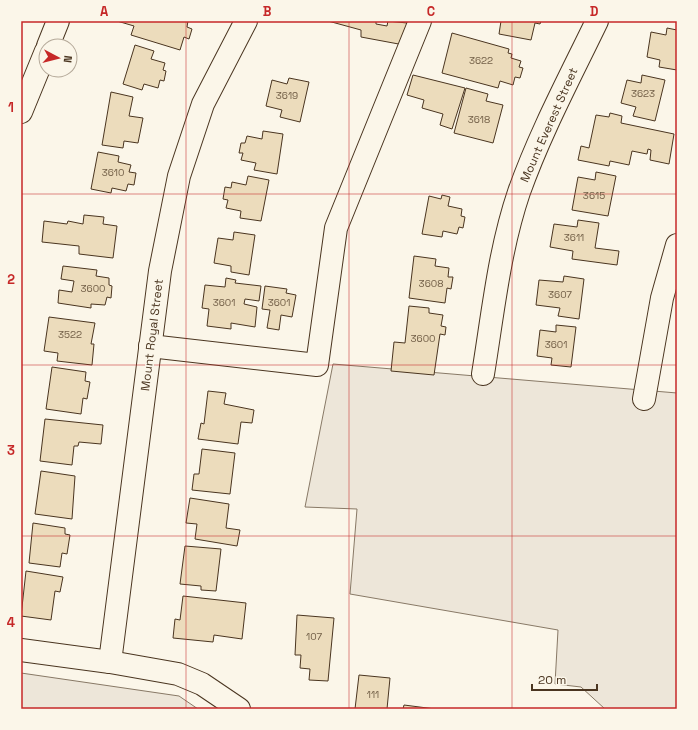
<svg xmlns="http://www.w3.org/2000/svg" width="698" height="730" viewBox="0 0 698 730" font-family="'Space Grotesk',sans-serif">
	<rect width="100%" height="100%" fill="#fbf6e9"/>
	<g fill="#ede6d9" stroke="#887966">
		<polygon points="333,364 677,393 677,709 605,709 581,687 555,684 558,630 350,594 357,509 305,507"/>
		<polygon points="21,673 179,696 198,709 21,709"/>
	</g>
	<g fill="#ecdcbc" stroke="#4a3520">
		<polygon points="117,21 188,21 187,27 192,29 189,39 184,37 180,50 131,35 134,26"/>
		<polygon points="328,21 376,21 376,24 387,26 388,21 407,23 404,45 361,37 361,30"/>
		<polygon points="501,21 541,21 540,24 535,23 531,40 499,34"/>
		<polygon points="667,28 677,30 677,70 659,67 660,60 647,57 651,32 666,35"/>
		<polygon points="452,33 509,49 508,53 512,54 511,58 521,61 519,67 523,68 520,78 515,77 513,85 500,81 498,88 442,73"/>
		<polygon points="135,45 154,51 151,59 165,63 163,70 166,71 164,81 160,80 158,88 144,84 142,90 123,84"/>
		<polygon points="413,75 465,88 452,129 440,125 443,114 422,108 424,100 407,95"/>
		<polygon points="642,75 665,80 655,121 633,116 636,107 621,103 627,80 641,83"/>
		<polygon points="289,78 309,82 300,122 280,117 282,110 266,106 272,80 287,84"/>
		<polygon points="466,88 488,94 486,101 503,105 493,143 454,133"/>
		<polygon points="111,92 133,97 129,116 143,118 138,143 124,141 123,148 102,145"/>
		<polygon points="610,113 622,116 621,123 674,134 669,164 650,160 651,150 648,149 647,154 632,151 629,165 610,161 609,166 578,160 581,146 589,148 596,115 609,117"/>
		<polygon points="263,131 283,134 277,174 254,170 256,163 241,160 243,153 239,153 241,143 245,143 247,136 262,139"/>
		<polygon points="98,152 119,156 118,162 131,165 129,172 136,173 134,185 128,184 126,191 112,188 111,193 91,189"/>
		<polygon points="596,172 616,176 608,216 572,210 578,177 595,180"/>
		<polygon points="248,176 269,180 261,221 240,218 241,211 226,208 228,200 223,199 225,187 231,188 232,182 246,185"/>
		<polygon points="442,195 450,197 448,206 462,209 461,216 465,217 463,228 459,227 457,234 443,231 442,237 422,234 429,196 441,199"/>
		<polygon points="84,215 104,217 103,224 117,226 113,258 79,254 79,246 42,242 44,221 67,224 68,221 83,224"/>
		<polygon points="578,220 599,223 595,248 619,251 617,265 572,259 573,251 550,247 554,224 577,227"/>
		<polygon points="234,232 255,235 249,275 231,272 231,266 214,263 218,238 233,240"/>
		<polygon points="414,256 436,259 435,266 449,268 448,277 453,277 451,289 447,288 445,303 409,298"/>
		<polygon points="63,266 97,270 96,276 109,278 109,285 112,286 111,298 107,297 105,305 91,304 91,308 58,303 59,290 72,292 74,281 61,279"/>
		<polygon points="564,276 584,279 579,319 558,316 560,308 536,305 539,280 563,282"/>
		<polygon points="226,278 236,280 235,283 261,286 259,301 245,299 244,304 257,307 255,327 231,323 231,329 207,326 209,309 202,308 205,285 225,287"/>
		<polygon points="265,286 287,289 286,293 296,295 292,317 281,315 279,330 267,328 270,310 262,309"/>
		<polygon points="409,306 429,308 429,313 443,315 441,326 446,327 445,335 440,334 434,375 391,371 394,342 405,343"/>
		<polygon points="49,317 95,323 91,344 94,344 92,365 57,361 58,353 44,351"/>
		<polygon points="556,325 576,327 571,367 551,365 552,358 537,356 540,330 556,332"/>
		<polygon points="52,367 86,372 85,381 90,382 87,399 83,398 81,414 46,409"/>
		<polygon points="208,391 226,393 224,404 254,410 252,423 241,422 238,444 198,439 201,423 204,424"/>
		<polygon points="45,419 103,425 101,444 79,442 78,446 74,446 72,465 40,461"/>
		<polygon points="202,449 235,453 230,494 192,490 194,474 199,474"/>
		<polygon points="41,471 75,476 72,519 35,514"/>
		<polygon points="190,498 229,504 226,528 240,530 237,546 195,539 197,524 186,523"/>
		<polygon points="33,523 65,528 65,534 70,535 67,554 62,553 60,567 29,563"/>
		<polygon points="185,546 221,549 216,591 201,590 201,586 180,584"/>
		<polygon points="26,571 63,577 60,592 55,591 51,620 21,616"/>
		<polygon points="183,596 246,603 242,639 214,635 213,642 173,638 175,619 180,620"/>
		<polygon points="297,615 334,618 328,681 309,680 310,669 300,668 301,655 295,655"/>
		<polygon points="359,675 390,678 387,709 355,709"/>
		<polygon points="404,705 435,709 403,709"/>
	</g>
	<g fill="none" stroke-linecap="round" stroke-linejoin="round">
		<g stroke="#4a3520" stroke-width="24">
			<g id="minor">
				<polyline points="48,46 58,21"/>
				<polyline points="21,112 46,51"/>
				<polyline points="150,346 317,365 336,228 420,21"/>
				<path d="M 483,374 C 493,313 499,251 519,192 C 540,133 570,77 597,21"/>
				<polyline points="644,399 662,298 677,245"/>
				<polyline points="21,650 110,662 178,674 202,684 239,709"/>
				<polyline points="110,662 160,271 179,176 203,104 246,21"/>
			</g>
		</g>
		<use href="#minor" stroke="#fbf6e9" stroke-width="22"/>
	</g>
	<path fill="none" stroke="#c62828" stroke-width="1" stroke-opacity="0.55" d="M 186,21 L 186,709M 349,21 L 349,709M 512,21 L 512,709M 21,194 L 677,194M 21,365 L 677,365M 21,536 L 677,536"/>
	<g text-anchor="middle" stroke-width="3" stroke-linejoin="round" paint-order="stroke">
		<g font-size="10" fill="#725f47">
			<text x="481" y="64">3622</text>
			<text x="643" y="97">3623</text>
			<text x="287" y="99">3619</text>
			<text x="479" y="123">3618</text>
			<text x="113" y="176">3610</text>
			<text x="594" y="199">3615</text>
			<text x="574" y="241">3611</text>
			<text x="431" y="287">3608</text>
			<text x="93" y="292">3600</text>
			<text x="560" y="298">3607</text>
			<text x="224" y="306">3601</text>
			<text x="279" y="306">3601</text>
			<text x="70" y="338">3522</text>
			<text x="423" y="342">3600</text>
			<text x="556" y="348">3601</text>
			<text x="314" y="640">107</text>
			<text x="373" y="698">111</text>
		</g>
		<g font-size="12" fill="#4a3520" stroke="#fbf6e9">
			<text transform="translate(549 125) rotate(-66)" y="4">Mount Everest Street</text>
			<text transform="translate(152 335) rotate(-83)" y="4">Mount Royal Street</text>
		</g>
	</g>
	<rect width="698" height="730" fill="none" stroke="#fbf6e9" stroke-width="44"/>
	<g transform="translate(58 58) rotate(97)"><circle r="19" fill="#fbf6e9" stroke="#b4a999"/>
	<path d="M0-3L7 15L0 10L-7 15Z" fill="#c62828"/>
	<text y="-6" font-size="11" font-weight="bold" text-anchor="middle" fill="#4a3520">N</text>
	</g>
	<path d="M532 684v6h65v-6" fill="none" stroke="#4a3520" stroke-width="2"/>
	<text x="538" y="684" font-size="12" fill="#4a3520" stroke="#fbf6e9" stroke-width="3" paint-order="stroke">20 m</text>
	<rect x="22" y="22" width="654" height="686" fill="none" stroke="#c62828" stroke-width="1.5"/>
	<g font-size="13" text-anchor="middle" font-weight="bold" fill="#c62828">
		<text x="104" y="16">A</text>
		<text x="267" y="16">B</text>
		<text x="431" y="16">C</text>
		<text x="594" y="16">D</text>
		<text x="11" y="112">1</text>
		<text x="11" y="284">2</text>
		<text x="11" y="455">3</text>
		<text x="11" y="627">4</text>
	</g>
</svg>
